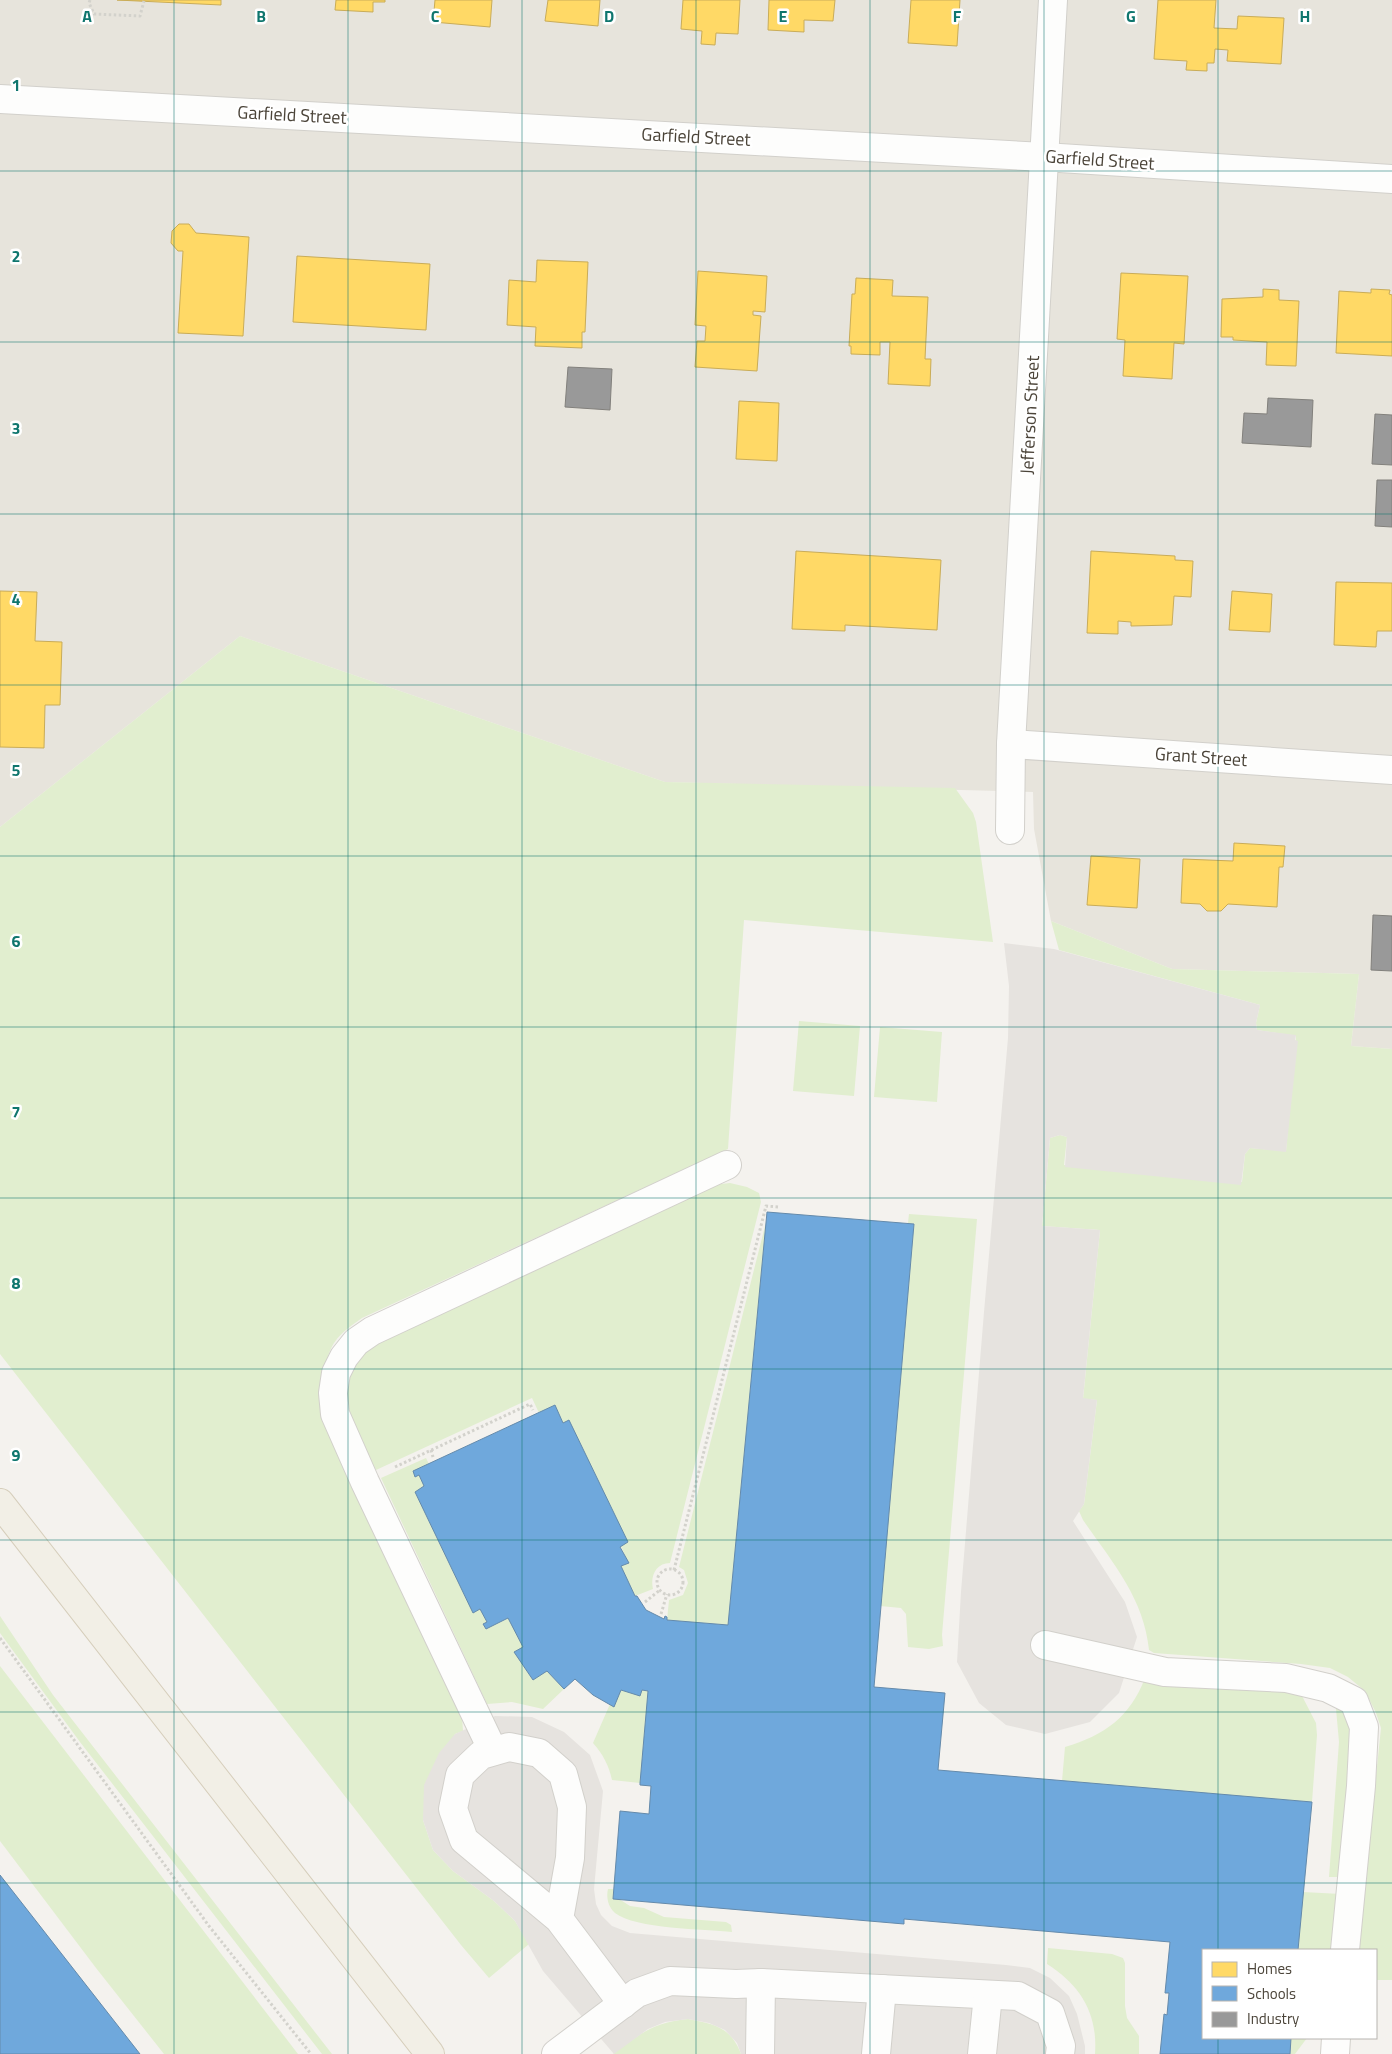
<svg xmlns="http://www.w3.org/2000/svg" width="1392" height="2054" viewBox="0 0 1392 2054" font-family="'Titillium Web',sans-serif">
	<rect width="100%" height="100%" fill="#f4f2ee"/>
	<polygon fill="#e7e4dc" points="0,0 1392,0 1392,1049 1351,1046 1359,974 1172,969 1051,921 1034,829 1033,792 665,782 240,636 0,827"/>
	<g fill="#e1eecf">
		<path d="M 240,636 L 665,782 L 955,788 L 973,813 L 976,822 L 993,942 L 744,920 L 728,1149 L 362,1318 C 335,1337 331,1342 323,1374 L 462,1716 L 463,1731 L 455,1734 L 423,1820 L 433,1850 L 453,1871 L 494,1901 L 515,1921 L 529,1944 L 489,1978 L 461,1945 L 0,1354 L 0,827 Z"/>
		<path d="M 1051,921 L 1172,969 L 1359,974 L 1351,1046 L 1392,1049 L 1392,1980 L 1376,1980 L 1376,1950 L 1358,1950 L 1381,1728 L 1376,1713 L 1365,1691 L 1348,1677 L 1330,1668 L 1301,1664 L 1154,1653 L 1149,1650 C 1144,1598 1112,1562 1083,1520 L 1079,1511 L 1084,1504 L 1097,1400 L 1083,1399 L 1100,1230 L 1042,1226 L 1050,1138 L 1060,1135 L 1067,1137 L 1064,1165 L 1242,1182 L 1245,1154 L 1250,1148 L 1286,1151 L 1296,1036 L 1257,1030 L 1256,1023 L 1260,1005 L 1059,950 Z"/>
		<polygon points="799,1021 860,1026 854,1096 793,1091"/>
		<polygon points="880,1027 942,1032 937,1102 874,1097"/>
		<path d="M 730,1183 L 747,1187 L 759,1193 L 761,1202 L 670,1563 C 656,1563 650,1576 653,1589 L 635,1596 L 621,1566 L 628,1563 L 569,1420 L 563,1423 L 555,1405 L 539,1413 L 532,1398 L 376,1470 C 355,1427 325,1384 372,1346 L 713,1185 Z"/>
		<polygon points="909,1214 977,1219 942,1635 943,1646 929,1649 908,1647 906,1614 901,1608 880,1606 914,1224 908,1223"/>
		<polygon points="766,1222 728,1625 667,1620 669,1600 683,1595 688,1583 684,1570 679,1567"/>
		<polygon points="426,1458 429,1464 413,1471 415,1477 419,1475 424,1486 415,1492 473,1613 480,1609 487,1622 483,1624 486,1629 508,1618 523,1647 514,1652 533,1680 547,1671 564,1689 543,1709 512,1702 487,1704 381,1478"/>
		<polygon points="0,1616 53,1695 332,2054 322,2054 80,1742 0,1633"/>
		<polygon points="0,1666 298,2054 164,2054 96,1968 0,1841"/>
		<path d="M 1145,1678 L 1261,1686 L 1301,1694 L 1316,1723 L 1317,1735 L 1312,1802 L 1062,1781 L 1065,1747 C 1105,1735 1130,1717 1145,1678 Z"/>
		<path d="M 621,1690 L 640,1696 L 642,1690 L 648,1691 L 640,1783 L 612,1780 C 609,1766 603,1754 593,1743 L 610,1704 L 614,1706 Z"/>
		<polygon points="1335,1698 1342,1706 1353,1736 1342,1877 1329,1877 1339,1742"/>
		<path d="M 608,1889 L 613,1889 L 613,1899 L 619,1899 L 630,1906 L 644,1908 L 664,1917 L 726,1922 L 731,1925 L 732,1932 C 705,1929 635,1929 615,1913 C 608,1907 606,1897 608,1889 Z"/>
		<polygon points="1303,1892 1341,1894 1335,1950 1298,1950"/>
		<path d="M 1048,1948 L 1112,1954 L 1123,1958 L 1125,1963 L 1125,2006 L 1127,2018 L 1139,2036 L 1139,2054 L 1095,2054 C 1098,2013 1080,1985 1047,1964 Z"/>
		<path d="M 688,2019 C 714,2024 731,2027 741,2054 L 613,2054 C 642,2033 651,2023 688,2019 Z"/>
		<polygon points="1291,2038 1307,2038 1295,2054 1290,2054"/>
	</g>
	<g fill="#e6e3df">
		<polygon points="1004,943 1054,949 1260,1005 1256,1023 1257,1030 1296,1035 1295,1040 1298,1041 1286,1152 1250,1148 1245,1154 1241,1185 1065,1167 1067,1137 1060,1135 1050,1138 1042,1226 1100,1230 1083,1398 1097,1400 1084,1504 1073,1521 1125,1602 1137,1637 1119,1693 1090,1722 1045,1734 1006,1725 979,1703 957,1662 961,1592 984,1312 1008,1038 1009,986"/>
		<polygon points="495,1716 532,1717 564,1732 590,1755 603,1791 594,1889 596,1904 601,1915 612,1926 630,1933 1006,1965 1030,1968 1050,1978 1069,1996 1077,2014 1085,2046 1085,2054 741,2054 737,2043 725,2030 709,2023 688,2019 665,2022 648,2029 614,2054 543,1971 515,1921 494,1901 453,1871 433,1850 423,1820 424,1785 439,1753 455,1734"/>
	</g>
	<g fill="#ffd966" stroke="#c9ac58">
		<polygon points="117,0 221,0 221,5"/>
		<polygon points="336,0 385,0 385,2 373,2 373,12 335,10"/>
		<polygon points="435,0 492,0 490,27 433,22"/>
		<polygon points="548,0 600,0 598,26 545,21"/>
		<polygon points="683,0 740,0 738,34 716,33 715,45 701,44 702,31 681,29"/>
		<polygon points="769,0 835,0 833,21 804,20 804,32 768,30"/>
		<polygon points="911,0 960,0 957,46 908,43"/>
		<polygon points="1158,0 1216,0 1214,28 1237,29 1238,16 1284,18 1281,64 1227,61 1228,50 1215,49 1214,63 1207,63 1207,71 1186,70 1187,61 1154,59"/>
		<polygon points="179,224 189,224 196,233 249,237 243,336 178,333 183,251 178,251 171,243 172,231"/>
		<polygon points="297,256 430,264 426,330 293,322"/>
		<polygon points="537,260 588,262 585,332 582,332 582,348 535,346 536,327 507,325 509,280 536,282"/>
		<polygon points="698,271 767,276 765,312 753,311 753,315 761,316 757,371 695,367 697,341 705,341 706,326 695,325"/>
		<polygon points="1121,273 1188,276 1184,344 1174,343 1172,379 1123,376 1125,340 1117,339"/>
		<polygon points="856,278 893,280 892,296 928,297 925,359 931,359 930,386 888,384 890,342 880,342 880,355 851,354 851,346 849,346 852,294 855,294"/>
		<polygon points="1263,289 1279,290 1279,300 1299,301 1296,366 1266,365 1267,342 1233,340 1233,337 1221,337 1222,299 1263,297"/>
		<polygon points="1371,289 1390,290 1389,294 1392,295 1392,356 1336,353 1339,291 1371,293"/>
		<polygon points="739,401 779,403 777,461 736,459"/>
		<polygon points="796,551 941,560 937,630 845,625 845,631 792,629"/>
		<polygon points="1091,551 1175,556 1175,560 1193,561 1191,597 1174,596 1172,625 1131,626 1131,622 1118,621 1118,634 1087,633"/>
		<polygon points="1336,582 1392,583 1392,631 1377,631 1376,647 1334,645"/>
		<polygon points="0,591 37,592 35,641 62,642 60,705 45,705 44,748 0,747"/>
		<polygon points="1232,591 1272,594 1270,632 1229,630"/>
		<polygon points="1234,843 1285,846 1283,867 1279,867 1277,907 1228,904 1221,911 1207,911 1200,904 1181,903 1183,859 1233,861"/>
		<polygon points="1091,856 1140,859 1137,908 1087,905"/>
	</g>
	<g fill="#6fa8dc" stroke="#648aab">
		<polygon points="767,1212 914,1224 874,1687 945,1693 938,1770 1312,1802 1298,1950 1203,1950 1203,2038 1291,2038 1290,2054 1160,2054 1164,2014 1167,2015 1169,1993 1165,1993 1170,1942 904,1919 904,1924 613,1899 620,1811 649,1814 651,1786 640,1785 640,1783 648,1691 642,1690 640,1696 621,1690 614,1707 593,1695 575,1679 564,1689 547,1671 533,1680 514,1652 523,1647 508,1618 486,1629 483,1624 487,1622 480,1609 473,1613 415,1492 424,1486 419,1475 415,1477 413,1471 555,1405 563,1423 569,1420 628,1542 620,1547 629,1563 621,1566 635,1596 637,1596 646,1610 664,1619 665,1616 667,1617 667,1620 728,1625"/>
		<polygon points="0,1875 140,2054 0,2054"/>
	</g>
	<g fill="#999" stroke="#82807c">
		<polygon points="568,367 612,369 610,410 565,407"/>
		<polygon points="1268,398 1313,400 1311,447 1242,443 1244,413 1267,414"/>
		<polygon points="1375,414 1392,415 1392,465 1372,464"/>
		<polygon points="1377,480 1392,480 1392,527 1375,526"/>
		<polygon points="1373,915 1392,916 1392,971 1371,970"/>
	</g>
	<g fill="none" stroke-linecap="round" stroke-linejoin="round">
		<g stroke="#d2d0cb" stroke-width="30">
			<g id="minor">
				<polyline points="0,99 1044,157 1392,179"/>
				<polyline points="1011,744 1392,770"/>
				<polyline points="1010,830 1011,744 1053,0"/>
				<polyline points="1045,1645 1165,1672 1286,1678 1328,1688 1354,1701 1364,1727 1361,1786 1345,1950"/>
				<polyline points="493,1751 365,1482 335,1414 333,1393 336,1373 344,1357 356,1342 372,1331 727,1165"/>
				<polyline points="559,1919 570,1858 572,1807 563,1774 539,1753 509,1747 481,1755 460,1775 453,1809 464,1840 559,1919 623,2004"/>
				<polyline points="556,2054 637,1993 670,1981 736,1984 761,1983 1018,1996 1050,2013 1061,2046 1060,2054"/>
				<polyline points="760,2054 761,1983"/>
				<polyline points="876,2054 882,1989"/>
				<polyline points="982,2054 988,1995"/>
				<polyline points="1335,2054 1336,2038"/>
			</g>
		</g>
		<g stroke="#d6cebb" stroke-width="30">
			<polyline id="major" points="0,1503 430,2054"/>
		</g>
		<g stroke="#d3d2cc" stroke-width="3" stroke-dasharray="2.5 2.5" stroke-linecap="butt">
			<polyline points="90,0 89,3 94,14 140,16 144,1"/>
			<polyline points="431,1450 433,1457"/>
			<polyline points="395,1467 530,1404 533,1410"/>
			<circle cx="670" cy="1582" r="13"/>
			<polyline points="674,1570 766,1206 778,1207"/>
			<polyline points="645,1602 660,1590"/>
			<polyline points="661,1614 667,1594"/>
			<polyline points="0,1638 209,1926 311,2054"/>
		</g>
		<use href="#minor" stroke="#fdfdfc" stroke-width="28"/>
		<use href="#major" stroke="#f2efe6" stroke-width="28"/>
	</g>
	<path fill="none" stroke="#0f766e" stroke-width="1" stroke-opacity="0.55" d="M 174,0 L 174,2054M 348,0 L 348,2054M 522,0 L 522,2054M 696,0 L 696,2054M 870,0 L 870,2054M 1044,0 L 1044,2054M 1218,0 L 1218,1950M 0,171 L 1392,171M 0,342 L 1392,342M 0,514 L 1392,514M 0,685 L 1392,685M 0,856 L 1392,856M 0,1027 L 1392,1027M 0,1198 L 1392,1198M 0,1369 L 1392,1369M 0,1540 L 1392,1540M 0,1712 L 1392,1712M 0,1883 L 1392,1883M 1218,2038 L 1218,2054"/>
	<g text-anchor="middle" stroke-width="5" stroke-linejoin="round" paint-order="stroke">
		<g font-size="18" fill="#4b4439" stroke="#fff">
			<text transform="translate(292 115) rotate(3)" y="6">Garfield Street</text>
			<text transform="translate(696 137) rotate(3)" y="6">Garfield Street</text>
			<text transform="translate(1100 160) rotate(4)" y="6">Garfield Street</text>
			<text transform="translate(1030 415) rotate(-87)" y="6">Jefferson Street</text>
			<text transform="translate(1201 757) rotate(4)" y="6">Grant Street</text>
		</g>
	</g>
	<g font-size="16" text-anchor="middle" font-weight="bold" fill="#0f766e" stroke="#fff" stroke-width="5" stroke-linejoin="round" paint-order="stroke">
		<text x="87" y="22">A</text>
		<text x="261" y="22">B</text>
		<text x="435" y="22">C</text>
		<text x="609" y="22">D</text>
		<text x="783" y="22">E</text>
		<text x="957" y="22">F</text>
		<text x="1131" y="22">G</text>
		<text x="1305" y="22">H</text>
		<text x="16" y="91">1</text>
		<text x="16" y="262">2</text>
		<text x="16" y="434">3</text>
		<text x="16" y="605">4</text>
		<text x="16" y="776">5</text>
		<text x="16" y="947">6</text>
		<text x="16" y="1118">7</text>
		<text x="16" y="1289">8</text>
		<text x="16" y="1461">9</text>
	</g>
	<rect x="1202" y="1949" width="175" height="90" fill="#ffffff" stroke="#b7b4b0"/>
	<rect x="1212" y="1962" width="25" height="15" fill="#ffd966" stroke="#b7b4b0"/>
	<text x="1247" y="1974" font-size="15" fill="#4b4439">Homes</text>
	<rect x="1212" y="1986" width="25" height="15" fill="#6fa8dc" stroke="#b7b4b0"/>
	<text x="1247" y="1999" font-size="15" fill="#4b4439">Schools</text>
	<rect x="1212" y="2012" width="25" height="15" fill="#999999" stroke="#b7b4b0"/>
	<text x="1247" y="2024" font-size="15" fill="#4b4439">Industry</text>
</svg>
